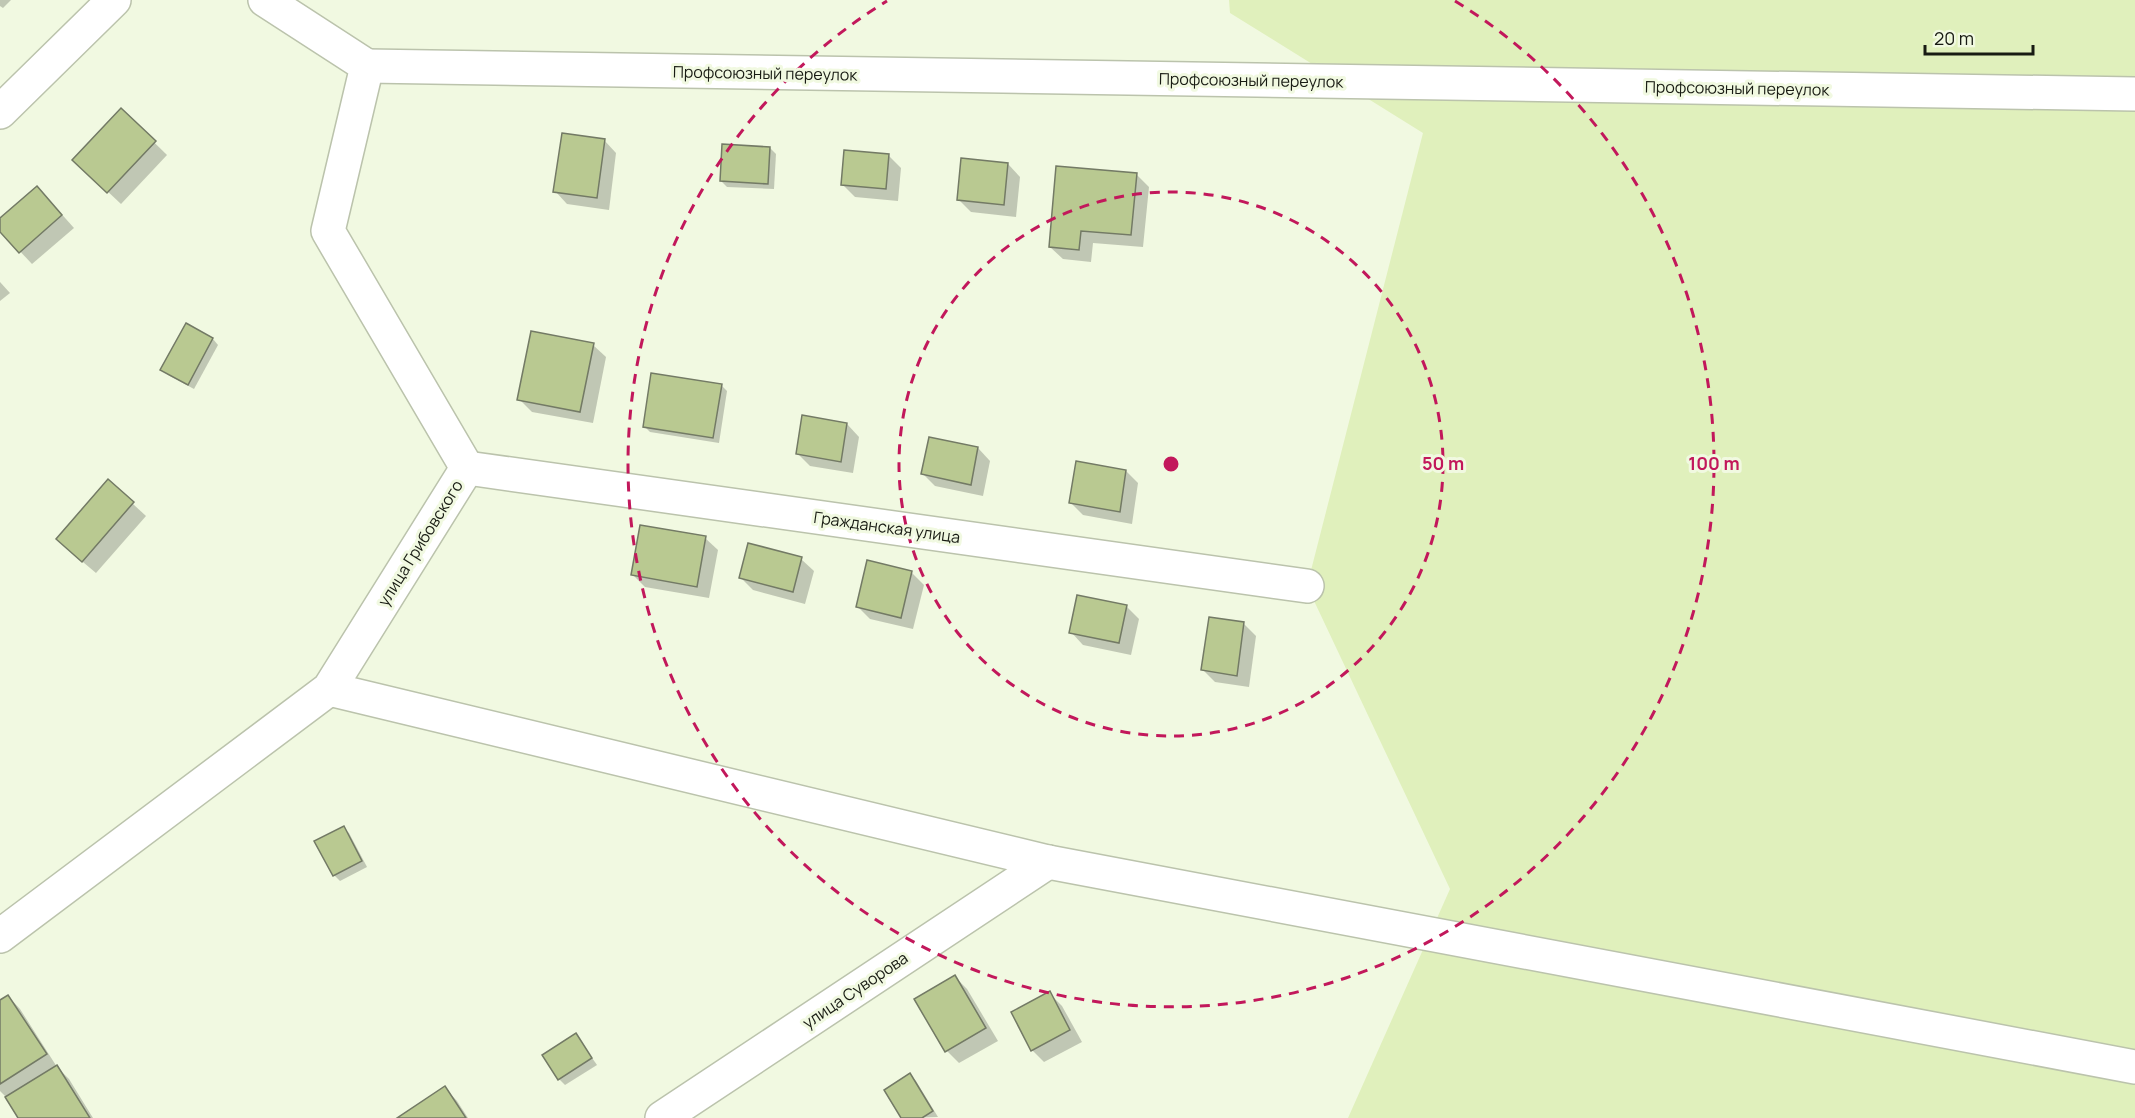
<svg xmlns="http://www.w3.org/2000/svg" width="2135" height="1118" viewBox="0 0 2135 1118" font-family="Manrope,sans-serif">
	<rect width="100%" height="100%" fill="#f1f9e1"/>
	<polygon fill="#e0f0bc" points="1229,0 2135,0 2135,1118 1348,1118 1450,889 1307,586 1423,133 1230,13"/>
	<g fill="#0003">
		<polygon points="0,0 11,0 3,8 0,6"/>
		<polygon points="121,110 167,155 121,204 87,172"/>
		<polygon points="604,140 616,153 609,210 567,204 555,191"/>
		<polygon points="770,148 776,154 774,189 727,187 721,181"/>
		<polygon points="888,155 901,168 898,201 855,197 843,185"/>
		<polygon points="1008,164 1020,177 1016,217 971,212 959,200"/>
		<polygon points="1136,174 1149,187 1143,247 1093,243 1091,262 1063,259 1050,247"/>
		<polygon points="49,200 74,228 32,264 0,230 0,221"/>
		<polygon points="0,282 10,293 0,301"/>
		<polygon points="186,325 213,339 218,345 194,389 168,375 162,369"/>
		<polygon points="593,345 606,357 593,423 532,412 519,399"/>
		<polygon points="721,385 727,391 719,443 650,432 644,426"/>
		<polygon points="847,424 859,437 853,473 810,466 798,454"/>
		<polygon points="978,448 990,461 983,496 935,486 923,474"/>
		<polygon points="1126,471 1138,483 1132,524 1083,515 1071,503"/>
		<polygon points="108,481 146,516 96,573 71,552"/>
		<polygon points="705,538 718,550 709,598 645,587 633,575"/>
		<polygon points="801,559 814,571 805,604 753,590 740,577"/>
		<polygon points="868,562 912,573 924,585 913,629 870,619 857,606"/>
		<polygon points="1126,606 1139,619 1131,655 1083,645 1071,632"/>
		<polygon points="1244,624 1256,636 1249,687 1215,682 1203,670"/>
		<polygon points="343,828 349,833 367,867 340,881 334,875"/>
		<polygon points="955,977 967,989 998,1041 959,1063 947,1051"/>
		<polygon points="1049,993 1062,1006 1082,1042 1044,1062 1032,1050"/>
		<polygon points="8,996 20,1009 57,1067 69,1079 93,1118 19,1118 8,1099 0,1091 0,1001"/>
		<polygon points="576,1035 597,1065 565,1085 559,1079"/>
		<polygon points="910,1075 916,1081 938,1117 903,1118"/>
		<polygon points="445,1088 457,1101 468,1118 400,1118"/>
	</g>
	<g fill="#b9c991" stroke="#737a65" stroke-width="1.5">
		<polygon points="121,108 156,141 107,193 72,160"/>
		<polygon points="562,133 605,139 597,198 553,192"/>
		<polygon points="722,144 770,147 768,184 720,181"/>
		<polygon points="844,150 889,154 886,189 841,185"/>
		<polygon points="961,158 1008,163 1004,205 957,200"/>
		<polygon points="1056,166 1137,173 1131,235 1081,231 1079,250 1049,247"/>
		<polygon points="37,186 62,215 19,253 0,232 0,218"/>
		<polygon points="186,323 213,338 188,385 160,370"/>
		<polygon points="531,331 594,343 580,412 517,400"/>
		<polygon points="651,373 722,384 713,438 643,427"/>
		<polygon points="802,415 847,423 841,462 796,454"/>
		<polygon points="929,437 978,447 971,485 921,474"/>
		<polygon points="1076,461 1126,470 1120,512 1069,503"/>
		<polygon points="108,479 134,502 82,562 56,539"/>
		<polygon points="640,525 706,536 697,587 631,575"/>
		<polygon points="748,543 802,557 793,592 739,578"/>
		<polygon points="867,560 912,571 901,618 856,607"/>
		<polygon points="1077,595 1127,605 1119,643 1069,633"/>
		<polygon points="1209,617 1244,622 1237,676 1201,670"/>
		<polygon points="344,826 362,861 333,876 314,841"/>
		<polygon points="955,975 986,1028 945,1052 914,999"/>
		<polygon points="1050,991 1070,1030 1031,1051 1011,1012"/>
		<polygon points="8,995 47,1054 0,1084 0,1000"/>
		<polygon points="576,1033 592,1058 558,1080 542,1055"/>
		<polygon points="57,1065 90,1118 18,1118 5,1097"/>
		<polygon points="910,1073 933,1111 922,1118 901,1118 884,1090"/>
		<polygon points="445,1086 466,1118 397,1118"/>
	</g>
	<g fill="none" stroke-linecap="round" stroke-linejoin="round">
		<g stroke="#bbc3ac" stroke-width="36">
			<g id="street">
				<polyline points="367,66 2135,94"/>
				<polyline points="0,112 114,0"/>
				<polyline points="467,468 1307,586"/>
				<polyline points="329,689 1048,862 2135,1067"/>
				<polyline points="0,936 329,689 467,468 328,231 367,66 265,0"/>
				<polyline points="662,1118 1048,862"/>
			</g>
		</g>
		<use href="#street" stroke="#fff" stroke-width="33"/>
	</g>
	<g fill="none" stroke="#c2185b" stroke-width="3" stroke-dasharray="10 8">
		<circle cx="1171" cy="464" r="272"/>
		<path d="M1455 1A543 543 0 1 1 887 1"/>
	</g>
	<g text-anchor="middle" stroke-width="6" stroke-linejoin="round" paint-order="stroke">
		<g font-size="16" fill="#181b13" stroke="#f1f9e1">
			<text transform="translate(765 73) rotate(1)" y="6">Профсоюзный переулок</text>
			<text transform="translate(1251 80) rotate(1)" y="6">Профсоюзный переулок</text>
			<text transform="translate(1737 88) rotate(1)" y="6">Профсоюзный переулок</text>
			<text transform="translate(887 527) rotate(8)" y="6">Гражданская улица</text>
			<text transform="translate(420 543) rotate(-58)" y="6">улица Грибовского</text>
			<text transform="translate(855 990) rotate(-34)" y="6">улица Суворова</text>
		</g>
	</g>
	<circle cx="1171" cy="464" r="9" fill="#c2185b" stroke="#f1f9e1" stroke-width="3"/>
	<g font-size="18" text-anchor="middle" font-weight="bold" fill="#c2185b" stroke="#f1f9e1" stroke-width="6" stroke-linejoin="round" paint-order="stroke">
		<text x="1443" y="470">50 m</text>
		<text x="1714" y="470">100 m</text>
	</g>
	<path d="M1925 45v9h108v-9" fill="none" stroke="#181b13" stroke-width="3"/>
	<text x="1934" y="45" font-size="18" fill="#181b13" stroke="#f1f9e1" stroke-width="4.5" paint-order="stroke">20 m</text>
</svg>
